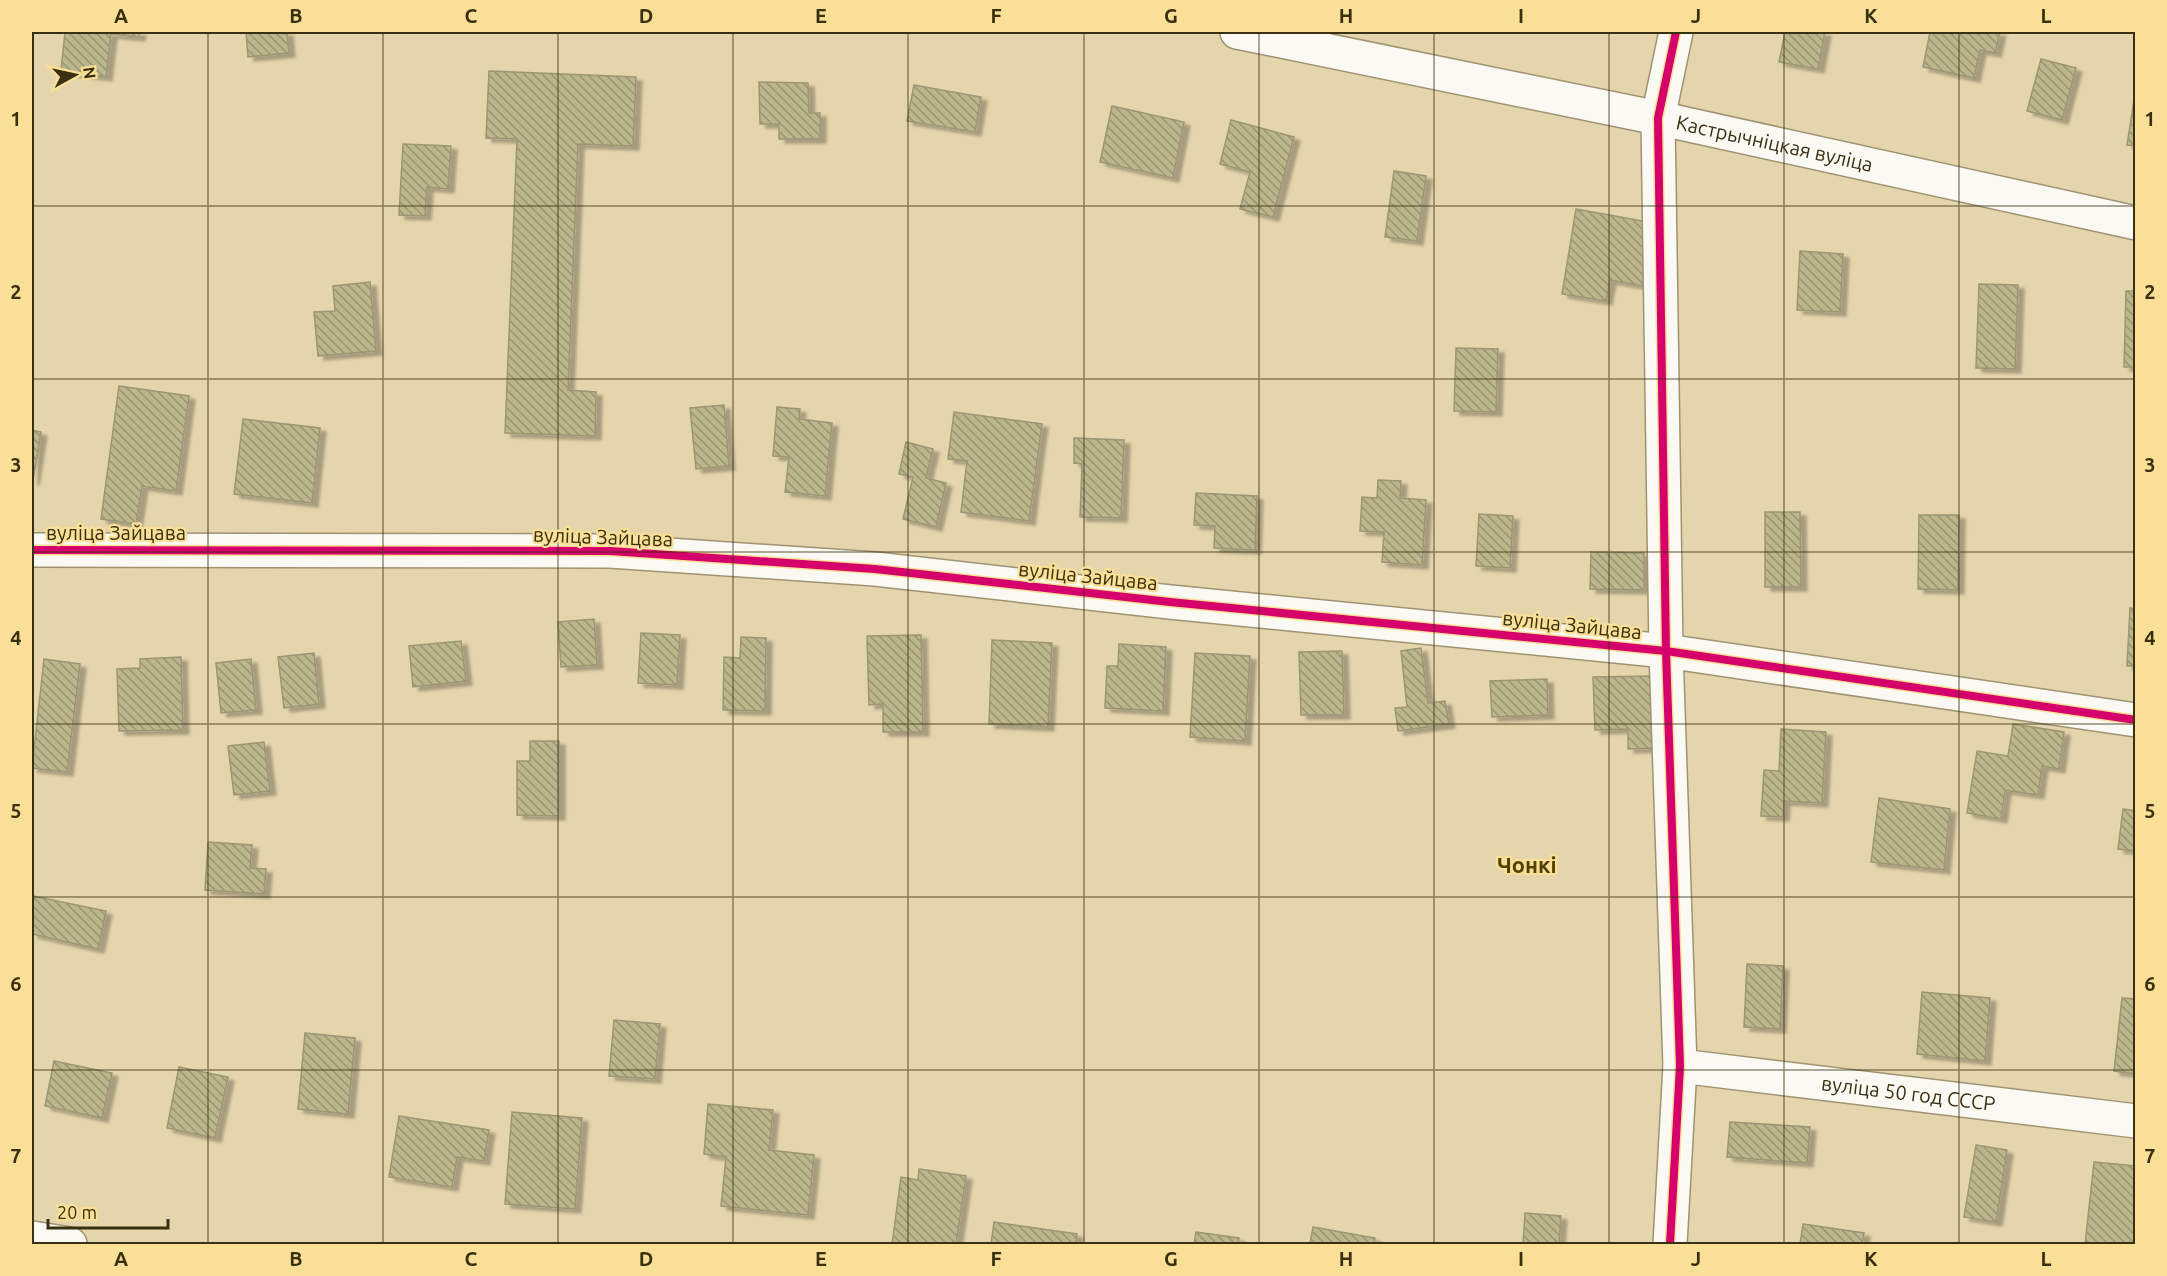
<svg xmlns="http://www.w3.org/2000/svg" width="2167" height="1276" viewBox="0 0 2167 1276" font-family="Ubuntu,sans-serif">
	<defs>
		<pattern id="building-back-hatch" width="6" height="6" patternUnits="userSpaceOnUse" patternTransform="scale(1.5)"><rect width="6" height="6" fill="#bcb68d"/><path d="M-1 5l2 2M0 0l6 6M5-1l2 2" fill="none" stroke="#9a9472"/></pattern>
		<filter id="shadow"><feDropShadow dx="6" dy="4" stdDeviation="1.5" flood-color="#0004"/></filter>
	</defs>
	<rect width="100%" height="100%" fill="#e4d5ac"/>
	<g fill="url(#building-back-hatch)" stroke="#9c9675" stroke-width="1.5" filter="url(#shadow)">
		<polygon points="65,32 140,32 139,37 111,34 106,77 61,71"/>
		<polygon points="246,32 287,32 289,53 248,57"/>
		<polygon points="1785,32 1825,32 1818,69 1779,62"/>
		<polygon points="1930,32 2000,32 1995,53 1980,50 1974,78 1923,67"/>
		<polygon points="2041,59 2076,68 2062,120 2027,111"/>
		<polygon points="489,71 636,77 633,146 578,144 568,390 596,392 595,436 505,433 517,139 486,138"/>
		<polygon points="759,82 808,83 809,113 820,113 820,139 779,139 779,124 760,124"/>
		<polygon points="914,85 981,97 975,132 907,121"/>
		<polygon points="2136,87 2136,146 2127,145"/>
		<polygon points="1112,106 1184,122 1173,178 1100,162"/>
		<polygon points="1231,120 1294,137 1273,217 1240,209 1250,172 1220,164"/>
		<polygon points="403,144 451,146 448,189 427,187 425,216 399,215"/>
		<polygon points="1394,171 1426,176 1417,241 1385,237"/>
		<polygon points="1576,209 1654,223 1644,286 1610,280 1606,301 1562,294"/>
		<polygon points="1800,251 1843,254 1840,312 1797,310"/>
		<polygon points="370,282 376,351 318,356 314,312 335,311 333,286"/>
		<polygon points="1979,284 2018,285 2015,369 1976,368"/>
		<polygon points="2126,291 2136,291 2136,367 2124,367"/>
		<polygon points="1456,348 1498,349 1496,412 1454,411"/>
		<polygon points="119,386 189,396 176,491 142,486 136,524 101,519"/>
		<polygon points="724,405 729,466 696,469 690,408"/>
		<polygon points="777,407 800,409 799,419 832,423 825,496 785,492 789,457 773,456"/>
		<polygon points="954,412 1042,424 1029,521 961,512 967,461 948,459"/>
		<polygon points="243,419 320,428 312,503 234,494"/>
		<polygon points="32,430 41,432 33,481 32,481"/>
		<polygon points="1074,438 1124,440 1121,518 1080,517 1082,464 1074,463"/>
		<polygon points="906,442 933,449 926,478 946,483 936,527 903,519 913,477 899,474"/>
		<polygon points="1378,480 1401,481 1400,498 1426,500 1422,565 1382,562 1384,532 1360,531 1362,497 1377,498"/>
		<polygon points="1196,493 1257,496 1255,550 1214,548 1215,526 1194,525"/>
		<polygon points="1765,512 1800,512 1801,587 1765,587"/>
		<polygon points="1479,514 1513,516 1510,568 1476,566"/>
		<polygon points="1919,515 1959,515 1958,590 1918,589"/>
		<polygon points="1591,552 1644,553 1644,590 1590,589"/>
		<polygon points="2130,608 2136,609 2136,666 2127,666"/>
		<polygon points="594,619 597,665 561,667 558,622"/>
		<polygon points="641,633 680,635 677,685 638,683"/>
		<polygon points="921,635 923,732 883,732 883,704 869,705 867,636"/>
		<polygon points="741,637 766,638 765,711 723,710 724,657 740,658"/>
		<polygon points="992,640 1052,643 1048,727 989,724"/>
		<polygon points="461,641 466,681 413,687 409,646"/>
		<polygon points="1119,644 1166,647 1163,711 1105,708 1107,666 1118,666"/>
		<polygon points="1421,648 1428,703 1445,701 1449,724 1398,731 1395,708 1407,707 1401,651"/>
		<polygon points="1342,651 1344,715 1301,715 1299,652"/>
		<polygon points="314,653 319,704 284,708 278,657"/>
		<polygon points="1195,653 1250,656 1245,741 1190,737"/>
		<polygon points="181,657 183,730 119,731 117,669 140,668 140,659"/>
		<polygon points="44,659 80,664 67,772 32,768"/>
		<polygon points="251,659 256,710 221,713 216,663"/>
		<polygon points="1654,676 1656,748 1628,749 1628,729 1595,730 1593,677"/>
		<polygon points="1547,679 1548,715 1492,717 1490,681"/>
		<polygon points="2013,724 2064,732 2059,769 2042,766 2038,795 2005,790 2001,819 1967,813 1977,751 2008,756"/>
		<polygon points="1781,729 1826,732 1822,803 1784,801 1783,817 1761,816 1764,770 1779,771"/>
		<polygon points="530,741 559,741 559,816 517,815 517,761 530,761"/>
		<polygon points="264,742 270,791 234,795 228,746"/>
		<polygon points="1879,798 1950,809 1944,870 1871,862"/>
		<polygon points="2123,809 2136,811 2136,851 2118,849"/>
		<polygon points="208,842 252,845 250,868 266,869 264,894 205,890"/>
		<polygon points="33,896 106,911 98,949 32,934"/>
		<polygon points="1747,964 1783,966 1780,1029 1744,1027"/>
		<polygon points="1922,992 1990,998 1985,1061 1917,1054"/>
		<polygon points="2122,998 2136,999 2136,1074 2114,1071"/>
		<polygon points="614,1020 660,1024 655,1079 609,1076"/>
		<polygon points="305,1033 355,1038 348,1114 298,1109"/>
		<polygon points="54,1061 112,1073 102,1118 45,1106"/>
		<polygon points="179,1067 228,1077 215,1138 167,1128"/>
		<polygon points="708,1104 773,1110 769,1150 814,1155 808,1215 721,1206 726,1157 704,1154"/>
		<polygon points="512,1112 582,1118 575,1209 505,1204"/>
		<polygon points="399,1116 489,1130 484,1161 457,1157 452,1187 389,1177"/>
		<polygon points="1730,1122 1810,1127 1807,1163 1727,1157"/>
		<polygon points="1976,1145 2007,1150 1996,1222 1964,1217"/>
		<polygon points="2094,1162 2136,1166 2136,1244 2085,1244"/>
		<polygon points="919,1169 966,1176 956,1244 892,1244 901,1177 918,1180"/>
		<polygon points="1525,1213 1561,1216 1559,1244 1523,1244"/>
		<polygon points="994,1222 1077,1234 1076,1244 991,1244"/>
		<polygon points="1803,1224 1864,1233 1862,1244 1800,1244"/>
		<polygon points="1313,1227 1375,1238 1374,1244 1310,1244"/>
		<polygon points="1196,1232 1239,1238 1238,1244 1194,1244"/>
	</g>
	<g fill="none" stroke-linecap="round" stroke-linejoin="round">
		<g stroke="#9f9372" stroke-width="36">
			<g id="minor">
				<path id="s1" d="M 1237,32 L 1658,118 L 2136,223"/>
				<polyline points="32,550 610,551 875,569 1170,602 1666,651 2136,720"/>
				<path id="s2" d="M 1680,1066 L 2136,1121"/>
				<polyline points="32,1238 70,1244"/>
				<polyline points="1670,1244 1680,1066 1666,651 1658,118 1676,32"/>
			</g>
		</g>
		<use href="#minor" stroke="#fbf9f3" stroke-width="33"/>
		<g stroke="#fae096" stroke-width="11">
			<g id="cycleway">
				<polyline points="32,550 610,551 875,569 1170,602 1666,651 2136,720"/>
				<polyline points="1670,1244 1680,1066 1666,651 1658,118 1676,32"/>
			</g>
		</g>
		<use href="#cycleway" stroke="#d6006c" stroke-width="8"/>
	</g>
	<path fill="none" stroke="#392f11" stroke-width="1.5" stroke-opacity="0.55" d="M 208,32 L 208,1244M 383,32 L 383,1244M 558,32 L 558,1244M 733,32 L 733,1244M 908,32 L 908,1244M 1084,32 L 1084,1244M 1259,32 L 1259,1244M 1434,32 L 1434,1244M 1609,32 L 1609,1244M 1784,32 L 1784,1244M 1959,32 L 1959,1244M 32,206 L 2136,206M 32,379 L 2136,379M 32,552 L 2136,552M 32,724 L 2136,724M 32,897 L 2136,897M 32,1070 L 2136,1070"/>
	<g text-anchor="middle" stroke-width="4.5" stroke-linejoin="round" paint-order="stroke">
		<g font-size="20" fill="#392f11" stroke="#fae096">
			<text dy="7" stroke="none"><textPath href="#s1" startOffset="549">Кастрычніцкая вуліца</textPath></text>
			<text x="116" y="540">вуліца Зайцава</text>
			<text transform="translate(603 537) rotate(2)" y="7">вуліца Зайцава</text>
			<text transform="translate(1088 576) rotate(6)" y="7">вуліца Зайцава</text>
			<text transform="translate(1572 625) rotate(6)" y="7">вуліца Зайцава</text>
			<text dy="7" stroke="none"><textPath href="#s2" startOffset="230">вуліца 50 год СССР</textPath></text>
		</g>
		<g font-size="22" font-weight="bold" fill="#534102" stroke="#fae096">
			<text x="1527" y="873">Чонкі</text>
		</g>
	</g>
	<rect width="2167" height="1276" fill="none" stroke="#fae096" stroke-width="66"/>
	<g transform="translate(75 75) rotate(82)" stroke="#fae096" stroke-width="4.5" paint-order="stroke">
	<path d="M0-4.5L10 22L0 15L-10 22Z" fill="#392f11"/>
	<text y="-9" font-size="16" font-weight="bold" text-anchor="middle" fill="#392f11">N</text>
	</g>
	<path d="M48 1219v9h120v-9" fill="none" stroke="#392f11" stroke-width="3"/>
	<text x="57" y="1219" font-size="18" fill="#392f11" stroke="#fae096" stroke-width="4.5" paint-order="stroke">20 m</text>
	<rect x="33" y="33" width="2101" height="1210" fill="none" stroke="#392f11" stroke-width="2"/>
	<g font-size="20" text-anchor="middle" font-weight="bold" fill="#392f11">
		<text x="121" y="23">A</text>
		<text x="296" y="23">B</text>
		<text x="471" y="23">C</text>
		<text x="646" y="23">D</text>
		<text x="821" y="23">E</text>
		<text x="996" y="23">F</text>
		<text x="1171" y="23">G</text>
		<text x="1346" y="23">H</text>
		<text x="1521" y="23">I</text>
		<text x="1696" y="23">J</text>
		<text x="1871" y="23">K</text>
		<text x="2046" y="23">L</text>
		<text x="16" y="126">1</text>
		<text x="2150" y="126">1</text>
		<text x="16" y="299">2</text>
		<text x="2150" y="299">2</text>
		<text x="16" y="472">3</text>
		<text x="2150" y="472">3</text>
		<text x="16" y="645">4</text>
		<text x="2150" y="645">4</text>
		<text x="16" y="818">5</text>
		<text x="2150" y="818">5</text>
		<text x="16" y="991">6</text>
		<text x="2150" y="991">6</text>
		<text x="16" y="1163">7</text>
		<text x="2150" y="1163">7</text>
		<text x="121" y="1266">A</text>
		<text x="296" y="1266">B</text>
		<text x="471" y="1266">C</text>
		<text x="646" y="1266">D</text>
		<text x="821" y="1266">E</text>
		<text x="996" y="1266">F</text>
		<text x="1171" y="1266">G</text>
		<text x="1346" y="1266">H</text>
		<text x="1521" y="1266">I</text>
		<text x="1696" y="1266">J</text>
		<text x="1871" y="1266">K</text>
		<text x="2046" y="1266">L</text>
	</g>
</svg>
